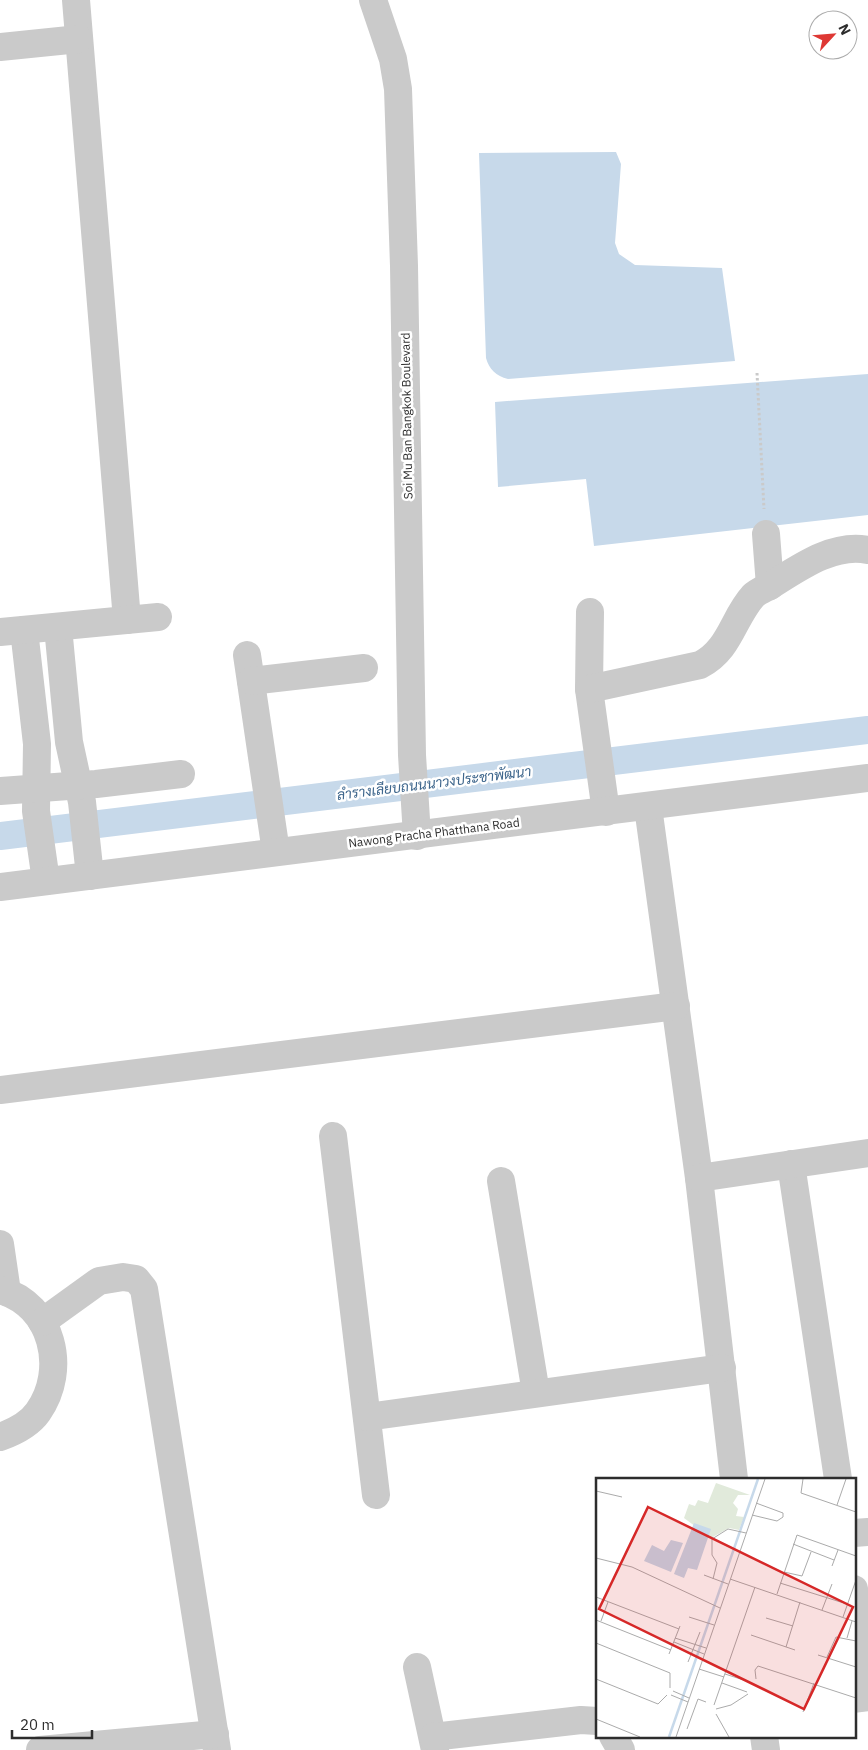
<svg xmlns="http://www.w3.org/2000/svg" width="868" height="1750" viewBox="0 0 868 1750" font-family="'IBM Plex Sans',Sarabun,sans-serif">
	<rect width="100%" height="100%" fill="#fff"/>
	<g fill="#c7d9ea">
		<path d="M 616,152 L 621,164 L 615,243 L 619,254 L 635,265 L 722,268 L 735,361 L 508,379 C 496,376 489,369 486,358 L 479,153 Z"/>
		<polygon points="868,374 868,515 594,546 586,479 498,487 495,402"/>
	</g>
	<g fill="none" stroke-linecap="round" stroke-linejoin="round">
		<polyline stroke="#c7d9ea" stroke-width="28" points="0,836 868,730"/>
		<polyline stroke="#cacaca" stroke-width="3" stroke-dasharray="2.5 2.5" stroke-linecap="butt" points="757,373 764,509"/>
		<g stroke="#cacaca" stroke-width="28">
			<polyline points="76,0 127,620"/>
			<polyline points="373,0 393,59 398,89 404,266 412,755 417,836"/>
			<polyline points="0,47 79,39"/>
			<polyline points="766,534 770,586"/>
			<polyline points="590,612 589,689 606,812"/>
			<polyline points="58,627 69,742 82,802 90,876"/>
			<polyline points="24,630 37,744 36,811 46,881"/>
			<polyline points="0,632 158,617"/>
			<polyline points="247,655 276,852"/>
			<polyline points="251,681 364,668"/>
			<path d="M 589,689 L 700,665 C 730,650 733,618 753,596 C 758,591 767,588 773,584 C 800,567 834,543 868,550"/>
			<polyline points="0,791 96,784 181,774"/>
			<polyline points="648,807 699,1178 734,1479"/>
			<polyline points="0,887 868,778"/>
			<polyline points="0,1090 676,1006"/>
			<polyline points="333,1136 376,1495"/>
			<polyline points="791,1164 838,1479"/>
			<polyline points="699,1178 868,1153"/>
			<polyline points="501,1181 536,1393"/>
			<polyline points="0,1244 7,1292"/>
			<path d="M 0,1290 C 53,1305 68,1370 38,1412 C 29,1425 14,1432 0,1437"/>
			<polyline points="42,1322 99,1281 123,1277 136,1279 144,1289 217,1750"/>
			<polyline points="367,1417 722,1368"/>
			<polyline points="854,1533 868,1532"/>
			<polyline points="854,1589 868,1681"/>
			<polyline points="417,1667 435,1750"/>
			<polyline points="854,1699 868,1697"/>
			<polyline points="613,1736 621,1750"/>
			<polyline points="764,1736 766,1750"/>
			<polyline points="433,1737 581,1720 597,1721"/>
			<polyline points="40,1750 215,1734"/>
		</g>
	</g>
	<g text-anchor="middle" stroke-width="5" stroke-linejoin="round" paint-order="stroke">
		<g font-size="12" fill="#2d2d2d" stroke="#fff">
			<text transform="translate(407 416) rotate(-91)" y="4">Soi Mu Ban Bangkok Boulevard</text>
			<text transform="translate(434 833) rotate(-7)" y="4">Nawong Pracha Phatthana Road</text>
		</g>
		<g font-size="14" font-style="italic" fill="#3e668c" stroke="#fff">
			<text transform="translate(434 783) rotate(-7)" y="5">ลำรางเลียบถนนนาวงประชาพัฒนา</text>
		</g>
	</g>
	<g transform="translate(596 1478)">
		<rect width="260" height="260" fill="#fff"/>
		<path d="M 120,5 L 154,17 L 142,17 L 137,25 L 142,31 L 140,38 L 148,39 L 143,52 L 133,50 L 115,60 L 88,40 L 93,26 L 99,28 L 102,22 L 112,25 Z" fill="#e1eadb"/>
		<path d="M 98,45 L 115,51 L 101,92 L 92,90 L 88,100 L 78,96 ZM 75,62 L 87,65 L 75,94 L 48,83 L 56,67 L 68,73 Z" fill="#c7d9ea"/>
		<path fill="none" stroke="#c7d9ea" stroke-width="2.5" d="M 73,259 L 162,1"/>
		<path fill="none" stroke="#ababab" stroke-width="1" d="M 207,1 L 205,15 L 260,34M 0,13 L 26,19M 241,27 L 250,1M 156,37 L 181,43 L 187,39 L 187,35 L 160,25M 197,66 L 238,82M 0,80 L 36,89 L 124,130M 236,88 L 242,72M 188,94 L 206,98 L 215,74M 108,97 L 132,106M 117,101 L 121,85 L 116,77 L 116,61 L 132,51 L 150,55M 134,101 L 260,144M 184,105 L 251,126M 181,116 L 201,57 L 260,78M 0,119 L 83,151M 226,132 L 236,106M 93,139 L 118,147M 247,139 L 260,102M 170,140 L 197,148M 0,142 L 75,172M 5,143 L 12,124M 155,157 L 199,172M 79,160 L 110,170M 251,160 L 256,143M 78,164 L 108,176M 0,165 L 74,195 L 74,210M 190,169 L 204,124M 73,176 L 84,148M 222,177 L 260,189M 231,179 L 240,159 L 260,163M 92,184 L 104,154M 103,191 L 128,199M 129,196 L 154,204M 0,201 L 62,226 L 71,217M 160,201 L 159,192 L 162,188 L 260,220M 126,205 L 151,214M 77,213 L 93,220M 75,217 L 92,224M 118,227 L 159,109M 120,231 L 135,227 L 152,216M 207,234 L 218,205M 120,236 L 133,259M 0,241 L 44,259M 91,251 L 102,221 L 110,224M 80,259 L 169,1"/>
		<path fill="#d62828" fill-opacity="0.15" stroke="#d62828" stroke-width="2.5" d="M 52,29 L 257,129 L 208,231 L 3,131 Z"/>
		<rect width="260" height="260" fill="none" stroke="#2d2d2d" stroke-width="2.5"/>
	</g>
	<g transform="translate(833 35) rotate(64)"><circle r="24" fill="#ffffff" stroke="#ababab"/>
	<path d="M0-4L9 19L0 12L-9 19Z" fill="#de3834"/>
	<text y="-8" font-size="14" font-weight="bold" text-anchor="middle" fill="#2d2d2d">N</text>
	</g>
	<path d="M12 1730v8h80v-8" fill="none" stroke="#2d2d2d" stroke-width="2.5"/>
	<text x="20" y="1730" font-size="15" fill="#2d2d2d" stroke="#ffffff" stroke-width="4" paint-order="stroke">20 m</text>
</svg>
